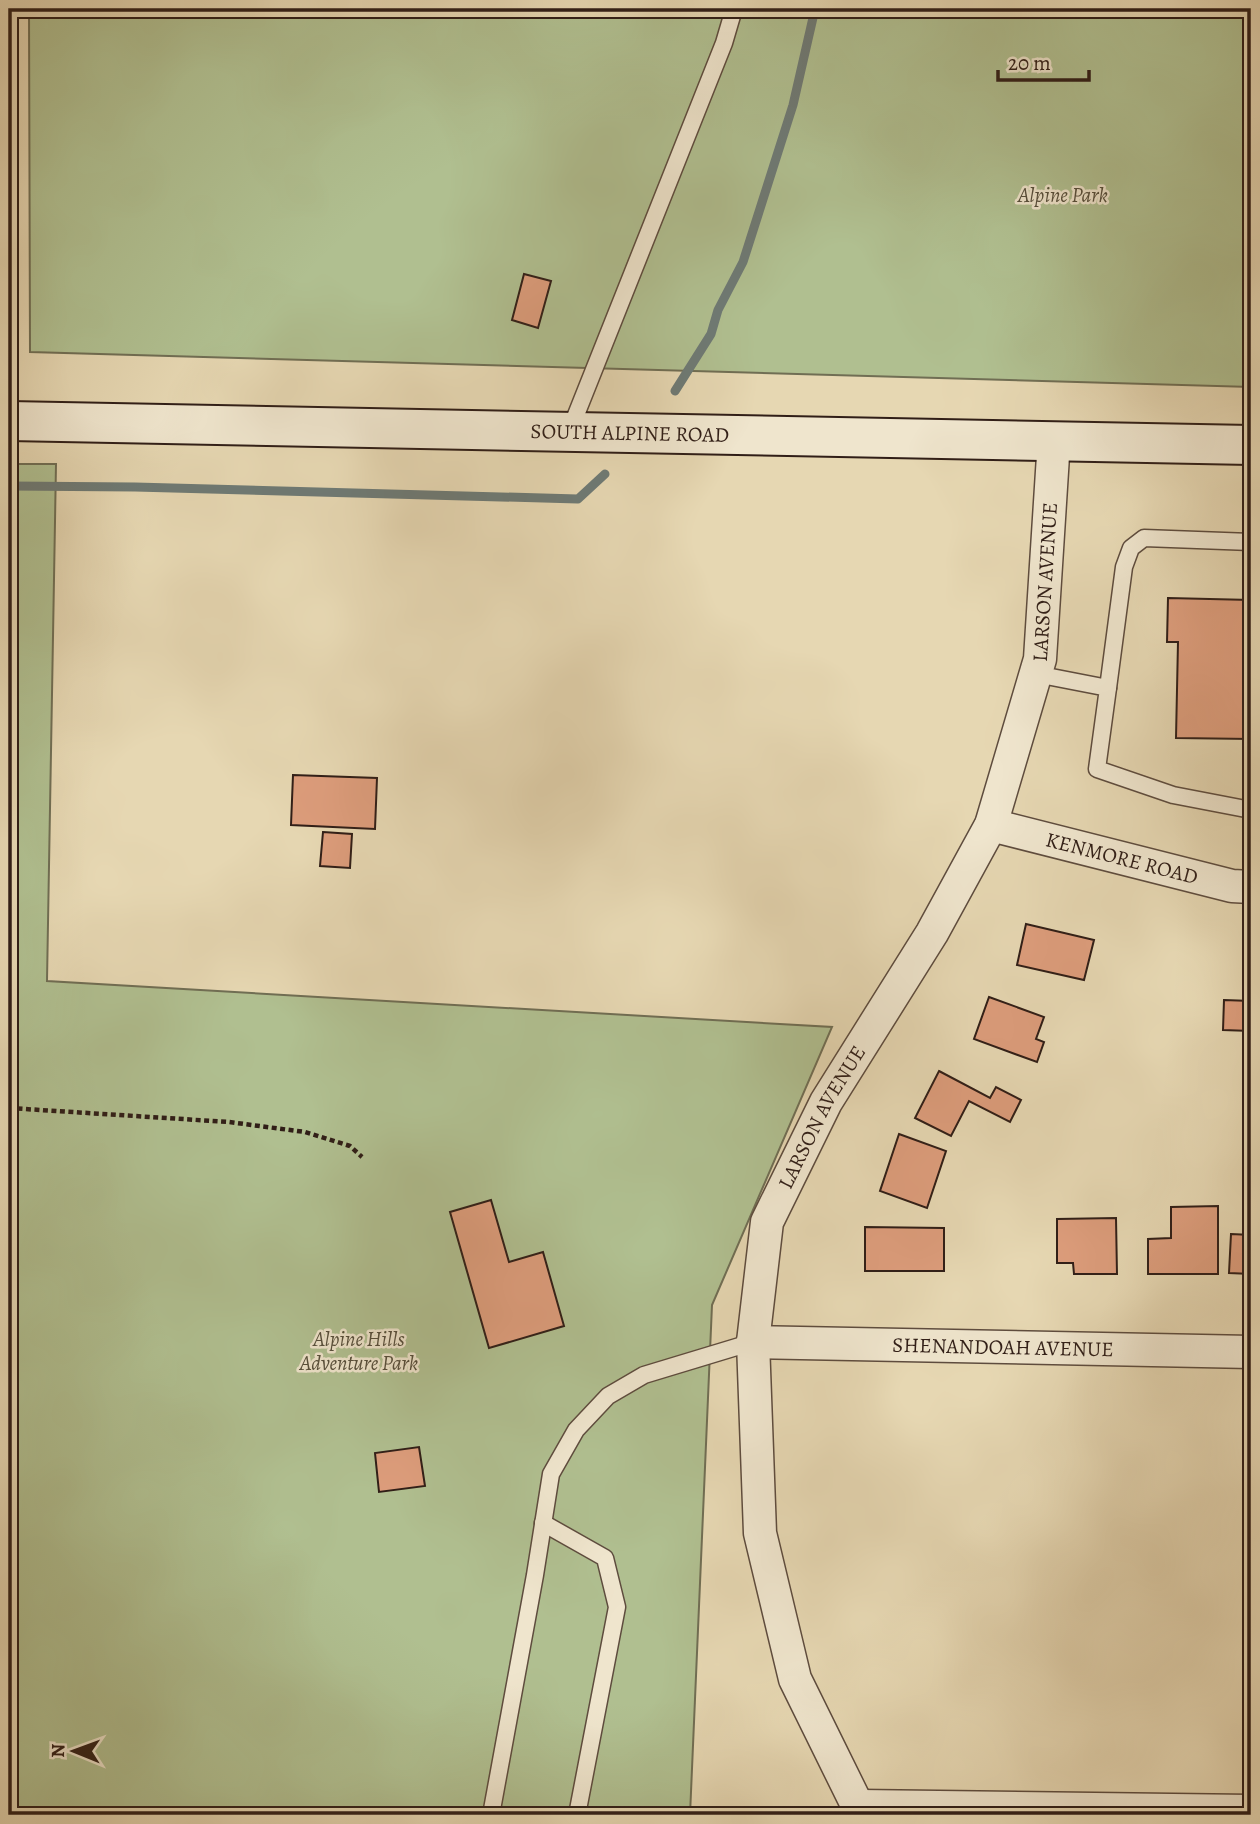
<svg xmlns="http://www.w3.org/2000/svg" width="1260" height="1824" viewBox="0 0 1260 1824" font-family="Alegreya,serif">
	<rect width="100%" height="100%" fill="#e6d7b2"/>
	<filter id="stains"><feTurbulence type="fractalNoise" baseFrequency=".00286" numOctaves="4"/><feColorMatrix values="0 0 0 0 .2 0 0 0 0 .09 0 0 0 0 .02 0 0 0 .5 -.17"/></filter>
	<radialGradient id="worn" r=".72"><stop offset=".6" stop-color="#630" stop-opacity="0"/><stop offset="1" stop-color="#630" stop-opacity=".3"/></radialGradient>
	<g fill="#b0bf90" stroke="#706e54" stroke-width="2">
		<polygon points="29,9 1251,9 1251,387 30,352"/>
		<polygon points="9,464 56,464 47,981 832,1027 712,1305 690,1815 9,1815"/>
	</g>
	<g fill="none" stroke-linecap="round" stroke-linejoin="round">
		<g stroke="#6e7a75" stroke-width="9">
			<polyline points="675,391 711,334 718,310 743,262 793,105 815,9"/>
			<polyline points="9,486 135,487 578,499 605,474"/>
		</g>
	</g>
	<g fill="#dd9d7c" stroke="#301e17" stroke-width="2">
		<polygon points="524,274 551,281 538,328 512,320"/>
		<polygon points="1168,598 1251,600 1251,739 1176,738 1178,642 1167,642"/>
		<polygon points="293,775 377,778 375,829 291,825"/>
		<polygon points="323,832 352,834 350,868 320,866"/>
		<polygon points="1026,924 1094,940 1084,980 1017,965"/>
		<polygon points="989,997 1044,1017 1036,1039 1044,1042 1037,1062 974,1039"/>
		<polygon points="1224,1000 1251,1001 1251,1031 1223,1030"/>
		<polygon points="939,1071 990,1098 996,1087 1021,1100 1010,1122 969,1101 951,1136 915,1118"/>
		<polygon points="899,1134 946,1151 927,1208 880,1191"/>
		<polygon points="491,1200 509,1262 543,1252 564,1326 489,1348 450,1212"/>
		<polygon points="1218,1206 1218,1274 1148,1274 1148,1239 1171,1238 1171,1207"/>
		<polygon points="1116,1218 1117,1274 1074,1274 1073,1263 1057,1263 1057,1219"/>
		<polygon points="865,1227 944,1228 944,1271 865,1271"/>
		<polygon points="1231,1234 1251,1235 1251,1274 1229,1273"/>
		<polygon points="419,1447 425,1486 379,1492 375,1453"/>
	</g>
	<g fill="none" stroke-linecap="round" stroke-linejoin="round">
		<g stroke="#5e4c3e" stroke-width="19">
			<g id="lane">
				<polyline points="570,430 724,43 734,9"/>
				<polyline points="1036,674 1108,688 1097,769 1173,795 1251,810"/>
				<polyline points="1108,688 1124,567 1131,548 1144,538 1251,542"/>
				<polyline points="543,1523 605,1558 617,1607 577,1815"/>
				<polyline points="491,1815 535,1575 551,1474 576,1430 608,1396 644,1375 753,1342"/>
			</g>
		</g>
		<g stroke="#5e4c3e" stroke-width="35">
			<g id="street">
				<path id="s1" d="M 991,825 L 1232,886 L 1251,887"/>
				<path id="s2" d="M 753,1342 L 1251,1352"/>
				<polyline points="859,1806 1251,1811"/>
				<path id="s3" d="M 862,1815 L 795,1679 L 760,1533 L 753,1342 L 767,1222 L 826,1102 L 932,933 L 991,825 L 1040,659 L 1054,440"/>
			</g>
		</g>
		<g stroke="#301e17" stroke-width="42">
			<g id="secondary">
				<path id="s4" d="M 9,421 L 1251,445"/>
			</g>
		</g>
		<g stroke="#301e17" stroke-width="4.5" stroke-dasharray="5 3.5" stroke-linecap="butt">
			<polyline points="9,989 11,995 9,1034"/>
			<polyline points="9,1108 229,1122 305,1132 350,1146 362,1157"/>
		</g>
		<use href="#lane" stroke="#efe5cd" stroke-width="16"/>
		<use href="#street" stroke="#efe5cd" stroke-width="32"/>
		<use href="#secondary" stroke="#efe5cd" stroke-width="38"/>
	</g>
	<g text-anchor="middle" stroke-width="5" stroke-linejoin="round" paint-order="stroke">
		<g font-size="21" font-style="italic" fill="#564e3b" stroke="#efe5cd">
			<text x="1063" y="202">Alpine Park</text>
			<text x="359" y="1346">Alpine Hills<tspan x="359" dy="24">Adventure Park</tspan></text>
		</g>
		<g font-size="21" fill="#301e17" stroke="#efe5cd">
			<text dy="7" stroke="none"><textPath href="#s4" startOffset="621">SOUTH ALPINE ROAD</textPath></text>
			<text dy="7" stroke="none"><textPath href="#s3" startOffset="1320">LARSON AVENUE</textPath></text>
			<text dy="7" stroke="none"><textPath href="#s1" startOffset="135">KENMORE ROAD</textPath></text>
			<text dy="7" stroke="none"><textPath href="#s3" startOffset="732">LARSON AVENUE</textPath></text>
			<text dy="7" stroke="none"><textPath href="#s2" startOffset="250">SHENANDOAH AVENUE</textPath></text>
		</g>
	</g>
	<rect width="1260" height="1824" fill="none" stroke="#e6d7b2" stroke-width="35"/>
	<rect x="10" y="10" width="1239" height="1803" fill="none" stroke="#301e17" stroke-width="3.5"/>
	<rect x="18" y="18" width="1225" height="1789" fill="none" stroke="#301e17" stroke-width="2"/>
	<g transform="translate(74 1751) rotate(271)" stroke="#efe5cd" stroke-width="5" paint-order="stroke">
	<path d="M0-5L12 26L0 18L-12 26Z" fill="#301e17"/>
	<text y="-10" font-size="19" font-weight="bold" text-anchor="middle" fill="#301e17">N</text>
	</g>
	<path d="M998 70v10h91v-10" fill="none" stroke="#301e17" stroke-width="3.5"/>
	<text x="1008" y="70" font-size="21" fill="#301e17" stroke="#efe5cd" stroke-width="5" paint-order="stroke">20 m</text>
	<rect width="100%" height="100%" filter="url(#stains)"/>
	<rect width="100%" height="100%" fill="url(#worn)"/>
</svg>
